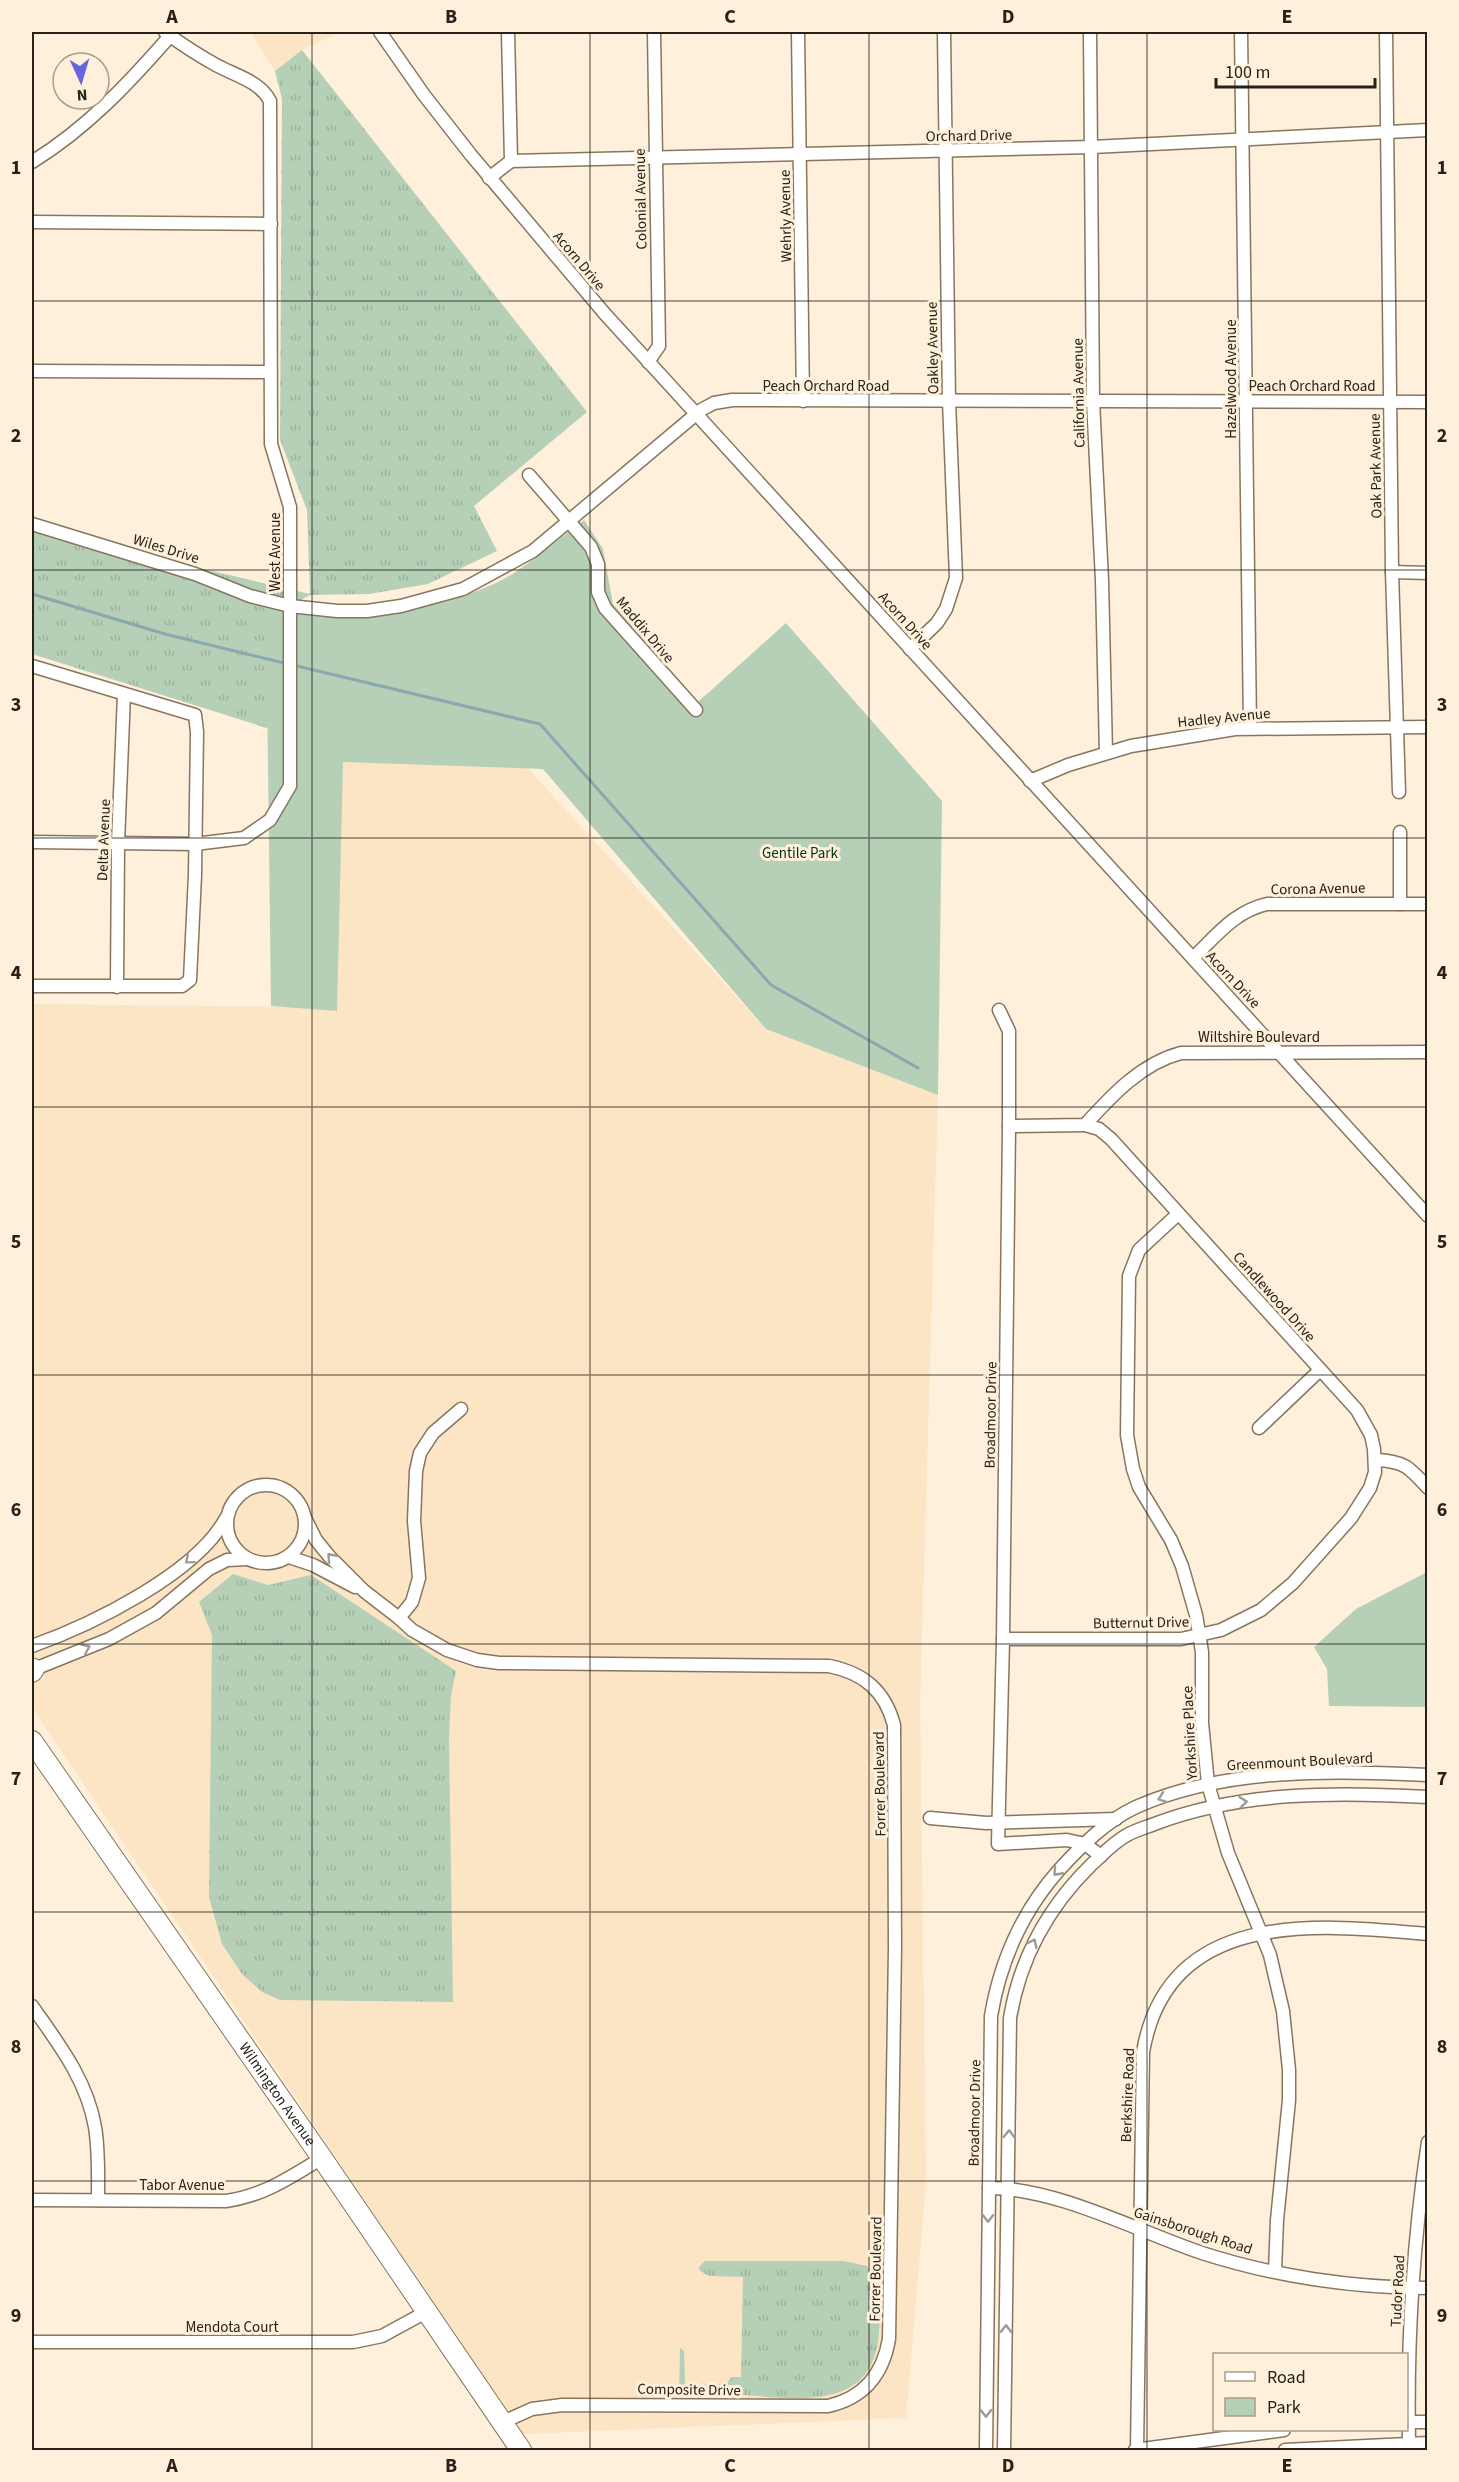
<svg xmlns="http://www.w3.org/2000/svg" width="1459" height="2482" viewBox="0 0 1459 2482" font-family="'Source Sans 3',sans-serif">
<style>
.built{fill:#fbe5c5}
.grass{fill:url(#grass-tufts)}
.park{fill:#b5d0b7}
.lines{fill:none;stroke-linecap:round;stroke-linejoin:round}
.stream{stroke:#89a8af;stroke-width:3}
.street-casing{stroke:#86765f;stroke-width:15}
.primary-casing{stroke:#86765f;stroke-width:22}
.street{stroke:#fff;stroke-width:12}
.primary{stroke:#fff;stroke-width:20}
.oneway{stroke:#9e9b97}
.grid{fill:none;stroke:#272118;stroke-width:1.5;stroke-opacity:0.55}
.labels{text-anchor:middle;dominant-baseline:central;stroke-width:6;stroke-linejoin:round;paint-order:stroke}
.street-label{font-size:15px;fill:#272118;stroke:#fef0db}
.park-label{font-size:15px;fill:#01340e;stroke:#fef0db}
.neatline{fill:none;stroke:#272118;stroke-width:2}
.grid-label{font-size:20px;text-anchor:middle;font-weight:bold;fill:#272118}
</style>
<defs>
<pattern id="grass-tufts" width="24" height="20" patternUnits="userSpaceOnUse" patternTransform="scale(1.5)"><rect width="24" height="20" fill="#b5d0b7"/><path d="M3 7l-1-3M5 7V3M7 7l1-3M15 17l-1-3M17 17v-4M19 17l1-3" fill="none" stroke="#9cb29d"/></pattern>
</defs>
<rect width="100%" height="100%" fill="#fef0db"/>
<!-- built -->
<g class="built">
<polygon points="250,32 341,32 302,50 275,71"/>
<polygon points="344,724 524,764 766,1029 938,1095 920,1701 926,2183 906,2418 523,2434 32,1708 32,1004 305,1007"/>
</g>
<!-- grass -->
<g class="grass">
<polygon points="302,50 587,412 474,506 497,551 428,584 369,594 310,595 290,606 321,745 32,654 32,529 310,594 307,510 280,440 282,99 275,71"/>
<polygon points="233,1574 268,1585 311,1575 456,1671 451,1696 449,1738 453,2002 280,2000 262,1992 242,1974 222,1944 209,1897 212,1635 199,1602"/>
<path d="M705,2261H844L867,2266C882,2288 881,2307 879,2332C874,2417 789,2397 730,2394C713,2393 696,2394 679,2394L680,2348L684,2351L685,2385L726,2384L732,2377H741L743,2277L709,2276L700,2271L699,2267Z"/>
</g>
<!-- park -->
<g class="park">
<path d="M584,520L603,549L613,604L698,702L786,623L942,801L938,1095L766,1029L543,769L343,762L337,1011L271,1006L266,606C282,610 299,614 315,616C368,623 465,603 511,575C536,559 560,538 584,520Z"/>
<polygon points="1427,1572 1427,1707 1329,1706 1327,1669 1314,1647 1356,1609"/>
</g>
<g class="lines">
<!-- stream -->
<g class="stream">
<polyline points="32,594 165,634 284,663"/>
<polyline points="297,666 540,724 771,985 918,1068"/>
</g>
<defs>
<g id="street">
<polyline points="380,32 424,95 471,155 605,314 1428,1216"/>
<polyline points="798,32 803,401"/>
<polyline points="1090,32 1093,401 1102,580 1106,753"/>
<polyline points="1241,32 1250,727"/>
<polyline points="1386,32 1392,572 1399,792"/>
<polyline points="511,161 1092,147 1428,130"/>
<path d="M32,162C87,128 128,84 170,36"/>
<polyline points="489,178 511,161 508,32"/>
<polyline points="32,222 271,224"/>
<polyline points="648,362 659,346 654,32"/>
<polyline points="32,371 270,372"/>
<polyline points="529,475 591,547 598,564 598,592 605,608 696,710"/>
<polyline points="32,524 195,574 250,596 290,606 337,611 367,611 401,606 463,589 533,551 701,410 714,403 732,400 1428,402"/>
<polyline points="1392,572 1428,573"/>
<polyline points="910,649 937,623 946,609 956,578 949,401 944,32"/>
<polyline points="32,666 195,715 197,732 195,875 190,980 182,986 32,986"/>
<polyline points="1030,781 1068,765 1131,746 1235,729 1428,727"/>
<polyline points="1400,832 1400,904"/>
<path d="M32,842L195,844L244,838L270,820L290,786V507L271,444L270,101C260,81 234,75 216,65C198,55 181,44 165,32"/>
<path d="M1193,958C1216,936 1235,911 1267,904H1428"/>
<polyline points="117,987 118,843 124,694"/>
<polyline points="999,1010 1009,1031 1009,1126 1003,1639 998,1844 1067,1840 1085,1844 1101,1856"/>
<path d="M1009,1126L1085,1125C1112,1095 1142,1063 1181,1053L1428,1052"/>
<polyline points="1178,1214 1139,1250 1129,1276 1127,1435 1133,1469 1139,1487 1171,1540 1182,1566 1196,1615 1202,1652 1202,1723 1208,1784 1228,1853 1270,1955 1283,2011 1289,2070 1289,2100 1277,2220 1275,2271"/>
<polyline points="1259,1428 1320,1370"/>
<path d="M1376,1460C1404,1461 1409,1467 1428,1488"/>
<circle cx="266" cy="1524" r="39"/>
<path d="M305,1518L316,1540L329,1556L364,1591L399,1618L412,1630L447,1650L477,1660L499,1663L829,1666C864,1673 885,1691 894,1725L895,1948L889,2339C883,2374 864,2398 828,2406L562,2405L532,2409L503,2422"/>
<polyline points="289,1557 313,1565 355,1587"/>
<polyline points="399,1618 412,1602 419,1578 414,1521 416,1471 420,1453 433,1433 461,1409"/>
<polyline points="1003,1639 1181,1639 1221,1630 1261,1610 1293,1583 1351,1518 1370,1488 1375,1472 1374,1449 1371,1435 1357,1410 1111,1139 1099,1129 1085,1125"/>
<path d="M32,1646C91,1625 196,1574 226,1518"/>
<polyline points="32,1670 109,1639 156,1613 209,1569 227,1560 247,1559"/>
<polyline points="930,1818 986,1823 1116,1819"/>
<path d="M32,2006C58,2043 87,2080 95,2127C99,2151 98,2176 98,2200"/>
<path d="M989,2188C1057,2188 1137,2231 1202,2253C1273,2276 1353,2288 1428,2288"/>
<path d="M32,2200L226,2201C263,2196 291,2177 322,2158"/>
<polyline points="32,2342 353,2342 382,2336 426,2312"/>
<polyline points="1406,2422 1428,2422"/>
<path d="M1409,2443C1407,2343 1413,2241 1428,2142"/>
<path d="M986,2450L991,2016C1000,1962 1022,1912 1059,1870C1081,1846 1106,1821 1136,1807C1224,1768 1333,1770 1428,1775"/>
<path d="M1004,2450L1010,2018C1020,1958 1048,1907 1092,1864C1103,1854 1114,1842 1127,1835C1136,1830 1147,1827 1157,1823C1242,1791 1338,1792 1428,1797"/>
<polyline points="1135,2450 1284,2430"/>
<path d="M1137,2450L1143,2052C1168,1908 1317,1924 1428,1934"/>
<polyline points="1285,2450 1428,2443"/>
</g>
<g id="primary">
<polyline points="32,1672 34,1669"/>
<path id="s1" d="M32,1741L322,2158L521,2450"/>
</g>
</defs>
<!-- street casing -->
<use href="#street" class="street-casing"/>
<!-- primary casing -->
<use href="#primary" class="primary-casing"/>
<!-- street -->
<use href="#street" class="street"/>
<!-- primary -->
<use href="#primary" class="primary"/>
</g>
<!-- one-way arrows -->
<defs><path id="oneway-chevron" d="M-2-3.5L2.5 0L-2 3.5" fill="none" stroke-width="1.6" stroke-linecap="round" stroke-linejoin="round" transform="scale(1.5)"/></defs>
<g class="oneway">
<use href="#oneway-chevron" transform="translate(331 1557) rotate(-132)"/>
<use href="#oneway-chevron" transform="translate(189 1560) rotate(140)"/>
<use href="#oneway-chevron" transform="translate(86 1648) rotate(-23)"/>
<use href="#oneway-chevron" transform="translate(1162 1798) rotate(160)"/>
<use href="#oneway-chevron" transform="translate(1243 1802) rotate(-6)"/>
<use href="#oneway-chevron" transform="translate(1057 1872) rotate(132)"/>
<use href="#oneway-chevron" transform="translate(1033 1943) rotate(-64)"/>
<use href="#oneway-chevron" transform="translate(1009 2134) rotate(-89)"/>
<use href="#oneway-chevron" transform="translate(988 2218) rotate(91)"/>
<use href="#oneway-chevron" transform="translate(1006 2329) rotate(-89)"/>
<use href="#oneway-chevron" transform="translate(986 2413) rotate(91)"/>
</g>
<!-- grid -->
<path class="grid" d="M312,32V2450M590,32V2450M869,32V2450M1147,32V2450M32,301H1428M32,570H1428M32,838H1428M32,1107H1428M32,1375H1428M32,1644H1428M32,1912H1428M32,2181H1428"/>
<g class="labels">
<!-- street labels -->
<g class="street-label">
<text transform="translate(969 136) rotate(-1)">Orchard Drive</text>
<text transform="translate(641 199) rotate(-91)">Colonial Avenue</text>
<text transform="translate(786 216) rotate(-91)">Wehrly Avenue</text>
<text transform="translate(579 261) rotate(50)">Acorn Drive</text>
<text transform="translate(933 348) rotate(-91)">Oakley Avenue</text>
<text transform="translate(1231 379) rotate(-90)">Hazelwood Avenue</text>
<text x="826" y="386">Peach Orchard Road</text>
<text x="1312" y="386">Peach Orchard Road</text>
<text transform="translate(1079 393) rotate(-91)">California Avenue</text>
<text transform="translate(1376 466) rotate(-91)">Oak Park Avenue</text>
<text transform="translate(166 549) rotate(17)">Wiles Drive</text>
<text transform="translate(275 552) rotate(-90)">West Avenue</text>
<text transform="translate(905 621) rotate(48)">Acorn Drive</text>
<text transform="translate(645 630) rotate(50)">Maddix Drive</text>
<text transform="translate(1224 718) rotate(-6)">Hadley Avenue</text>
<text transform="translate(104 840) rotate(-88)">Delta Avenue</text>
<text transform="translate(1318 889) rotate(-1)">Corona Avenue</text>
<text transform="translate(1233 980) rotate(47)">Acorn Drive</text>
<text x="1259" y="1037">Wiltshire Boulevard</text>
<text transform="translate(1274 1297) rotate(48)">Candlewood Drive</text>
<text transform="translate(991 1415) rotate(-89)">Broadmoor Drive</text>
<text transform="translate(1141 1623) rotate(-1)">Butternut Drive</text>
<text transform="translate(1190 1733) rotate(-93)">Yorkshire Place</text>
<text transform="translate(1300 1762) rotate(-3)">Greenmount Boulevard</text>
<text transform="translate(880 1784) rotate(-91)">Forrer Boulevard</text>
<text stroke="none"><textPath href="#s1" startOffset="430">Wilmington Avenue</textPath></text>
<text transform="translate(1128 2095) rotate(-88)">Berkshire Road</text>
<text transform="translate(975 2113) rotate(-89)">Broadmoor Drive</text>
<text x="182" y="2185">Tabor Avenue</text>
<text transform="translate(1193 2231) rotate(18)">Gainsborough Road</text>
<text transform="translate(876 2269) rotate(-89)">Forrer Boulevard</text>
<text transform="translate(1398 2291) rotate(-87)">Tudor Road</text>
<text x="232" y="2327">Mendota Court</text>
<text transform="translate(689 2390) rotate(1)">Composite Drive</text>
</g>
<!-- park labels -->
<g class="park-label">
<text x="800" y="853">Gentile Park</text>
</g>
</g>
<!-- border -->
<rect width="1459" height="2482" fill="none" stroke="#fef0db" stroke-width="66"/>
<!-- legend -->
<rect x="1213" y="2353" width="195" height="78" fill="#fef0db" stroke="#a89d8d" stroke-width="1.5"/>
<rect x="1225" y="2372" width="30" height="9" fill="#ffffff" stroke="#a89d8d" stroke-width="1.5"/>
<text x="1267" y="2383" font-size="18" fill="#272118">Road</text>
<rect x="1225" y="2398" width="30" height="18" fill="#b5d0b7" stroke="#a89d8d" stroke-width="1.5"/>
<text x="1267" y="2413" font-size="18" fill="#272118">Park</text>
<!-- north arrow -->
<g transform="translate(81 81) rotate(176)"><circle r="28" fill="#fef0db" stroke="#a89d8d" stroke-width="1.5"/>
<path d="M0-4.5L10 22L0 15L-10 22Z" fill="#6566df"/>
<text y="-9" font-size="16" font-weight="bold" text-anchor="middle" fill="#272118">N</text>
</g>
<!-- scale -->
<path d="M1216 78v9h159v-9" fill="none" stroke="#272118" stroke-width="3"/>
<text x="1225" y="78" font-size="18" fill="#272118" stroke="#fef0db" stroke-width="4.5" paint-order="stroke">100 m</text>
<rect x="33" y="33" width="1393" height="2416" class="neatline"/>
<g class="grid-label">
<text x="172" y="23">A</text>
<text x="451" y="23">B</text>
<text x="730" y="23">C</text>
<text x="1008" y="23">D</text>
<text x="1287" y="23">E</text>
<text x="16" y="174">1</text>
<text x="1442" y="174">1</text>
<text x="16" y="442">2</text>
<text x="1442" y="442">2</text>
<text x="16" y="711">3</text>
<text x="1442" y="711">3</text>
<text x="16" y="979">4</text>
<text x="1442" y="979">4</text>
<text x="16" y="1248">5</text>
<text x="1442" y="1248">5</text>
<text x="16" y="1516">6</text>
<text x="1442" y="1516">6</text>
<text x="16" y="1785">7</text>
<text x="1442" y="1785">7</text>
<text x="16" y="2053">8</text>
<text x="1442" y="2053">8</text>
<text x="16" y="2322">9</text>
<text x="1442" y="2322">9</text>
<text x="172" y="2472">A</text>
<text x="451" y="2472">B</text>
<text x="730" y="2472">C</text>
<text x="1008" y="2472">D</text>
<text x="1287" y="2472">E</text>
</g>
</svg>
